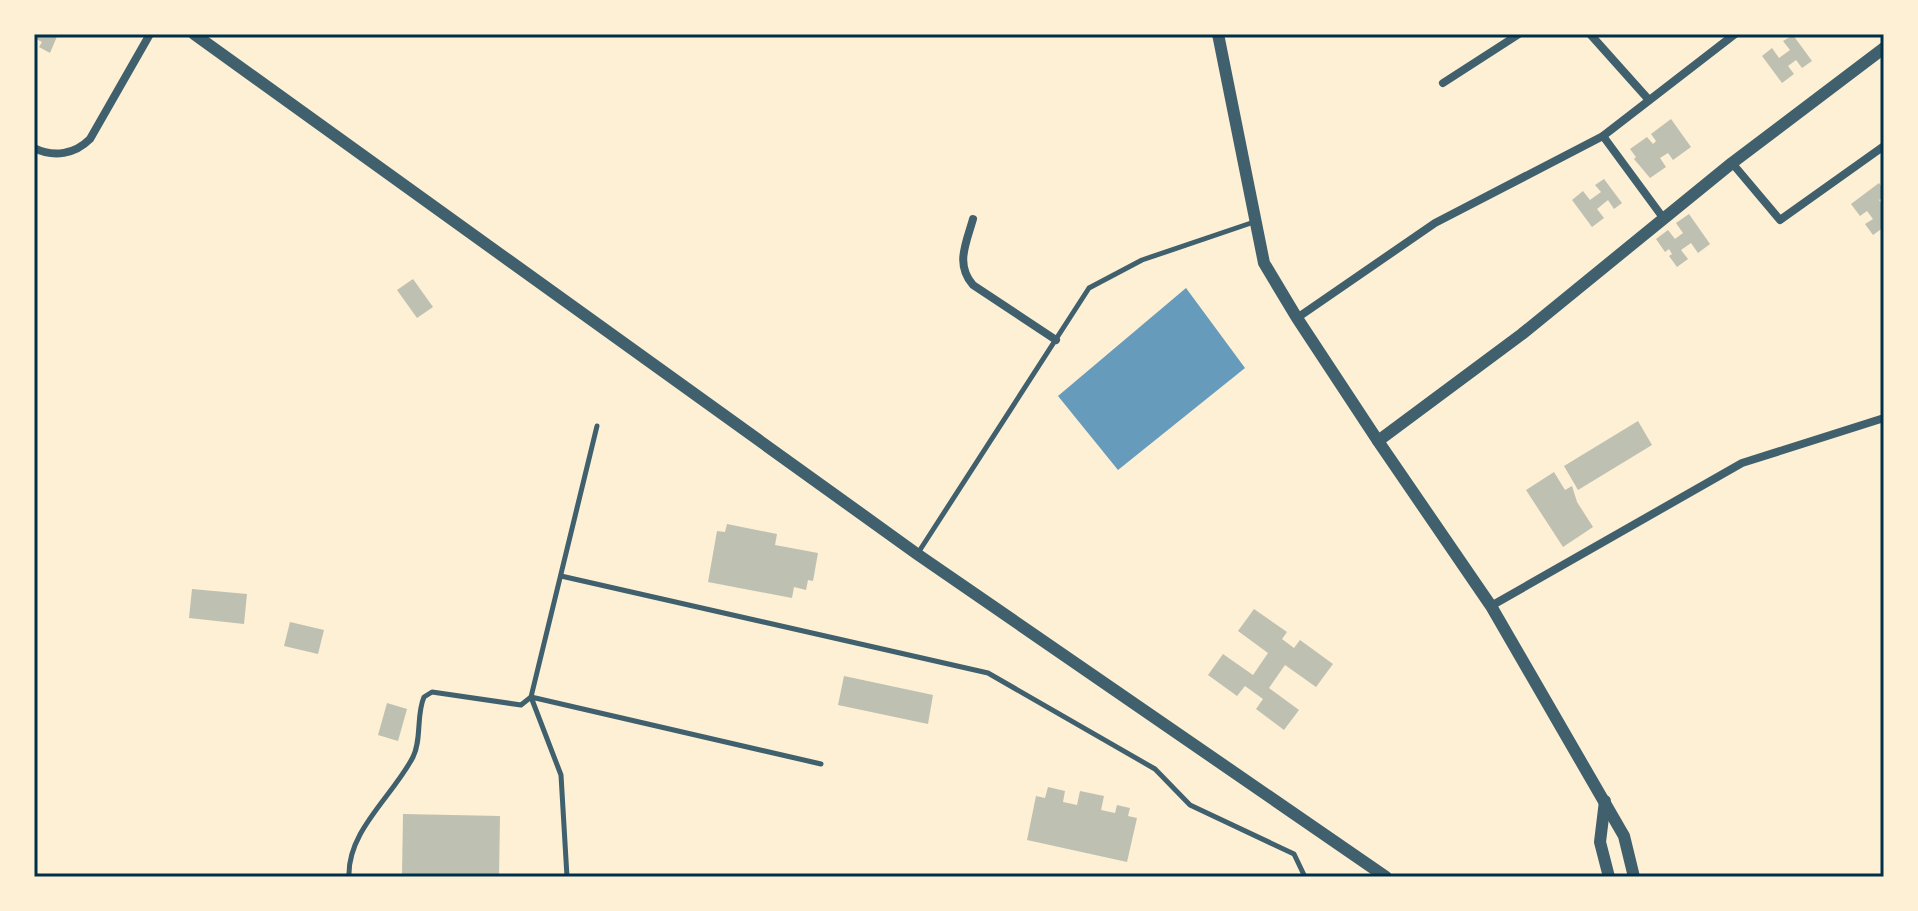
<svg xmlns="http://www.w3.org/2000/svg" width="1918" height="911" viewBox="0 0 1918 911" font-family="Manrope,sans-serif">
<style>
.water{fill:#669bbc}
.building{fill:#bec0b2}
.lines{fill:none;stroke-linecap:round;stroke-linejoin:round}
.service{stroke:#3f606c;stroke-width:5}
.minor{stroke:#3f606c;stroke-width:8}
.tertiary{stroke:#3f606c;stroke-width:12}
.neatline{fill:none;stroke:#003049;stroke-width:3}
</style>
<rect width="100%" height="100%" fill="#fdf0d5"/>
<!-- water -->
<polygon class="water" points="1186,288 1245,368 1118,470 1058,396"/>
<!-- building -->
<g class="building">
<polygon points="34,34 58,34 50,53 39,47 42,42 34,38"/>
<polygon points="1793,35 1812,61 1802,68 1796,60 1788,66 1794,74 1782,83 1762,56 1772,48 1779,58 1790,50 1783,41"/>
<polygon points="1671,119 1691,147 1673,160 1668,153 1660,158 1666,167 1650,178 1634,159 1636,157 1630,149 1647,137 1653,144 1656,141 1651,134"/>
<polygon points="1604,179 1622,203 1614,209 1608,200 1597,209 1604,218 1592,227 1572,200 1583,191 1590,200 1601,192 1595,185"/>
<polygon points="1879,183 1884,190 1884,197 1879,200 1884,207 1884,227 1873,235 1865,224 1873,219 1867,211 1860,216 1851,204"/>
<polygon points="1689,214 1710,244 1698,253 1691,243 1681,250 1688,259 1677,267 1669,256 1672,254 1669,249 1665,252 1656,239 1668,230 1675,239 1683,233 1676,223"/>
<polygon points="413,279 433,307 417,318 397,290"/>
<polygon points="1638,421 1652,445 1578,490 1564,466"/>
<polygon points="1554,472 1565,490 1572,486 1577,502 1593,527 1563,547 1526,490"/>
<polygon points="727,524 777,534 775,545 818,553 813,581 808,580 806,590 794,587 792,598 708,582 717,531 725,532"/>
<polygon points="192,589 247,594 244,624 189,618"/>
<polygon points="1254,609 1287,632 1282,639 1294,648 1300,640 1333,664 1316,687 1285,665 1269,688 1299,710 1284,730 1256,709 1263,699 1245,686 1237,696 1208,675 1223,654 1253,675 1268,653 1238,631"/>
<polygon points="290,622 324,630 318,654 284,646"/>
<polygon points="844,676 933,695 928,724 838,705"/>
<polygon points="387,703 407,709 398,741 378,735"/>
<polygon points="1048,787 1065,791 1063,802 1077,805 1080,791 1104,796 1101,810 1115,813 1117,805 1130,808 1128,816 1137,818 1127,862 1027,840 1036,796 1045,798"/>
<polygon points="403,814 500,816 499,876 402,874"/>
</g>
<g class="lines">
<!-- service -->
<g class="service">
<polyline points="918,553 1089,288 1142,260 1254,222"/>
<polyline points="561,576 988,673 1155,769 1190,805 1294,854 1305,877"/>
<path d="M349,877C347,831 393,796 413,757C422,739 416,715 424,697L432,692L521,705L531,697L597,426"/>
<polyline points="567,877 561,775 531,697 821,764"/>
</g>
<!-- minor -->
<g class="minor">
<polyline points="1590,34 1649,100"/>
<polyline points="1443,83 1519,34"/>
<polyline points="1603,136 1664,219"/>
<path d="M34,148C54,158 75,154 90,139L150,34"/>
<polyline points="1732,163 1780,220 1884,146"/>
<path d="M973,219C966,244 955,264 973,285L1056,340"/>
<polyline points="1297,318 1435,223 1603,136 1735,34"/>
<polyline points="1491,606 1742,463 1884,418"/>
</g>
<!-- tertiary -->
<g class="tertiary">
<polyline points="194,34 917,554 1386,877"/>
<polyline points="1218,34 1264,263 1297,318 1378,441 1491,606 1624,836 1634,877"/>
<polyline points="1378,441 1522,334 1732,163 1884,48"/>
<polyline points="1605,801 1600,842 1609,877"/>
</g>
</g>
<!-- border -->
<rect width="1918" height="911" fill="none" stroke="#fdf0d5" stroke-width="72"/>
<rect x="36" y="36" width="1846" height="839" class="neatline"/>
</svg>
